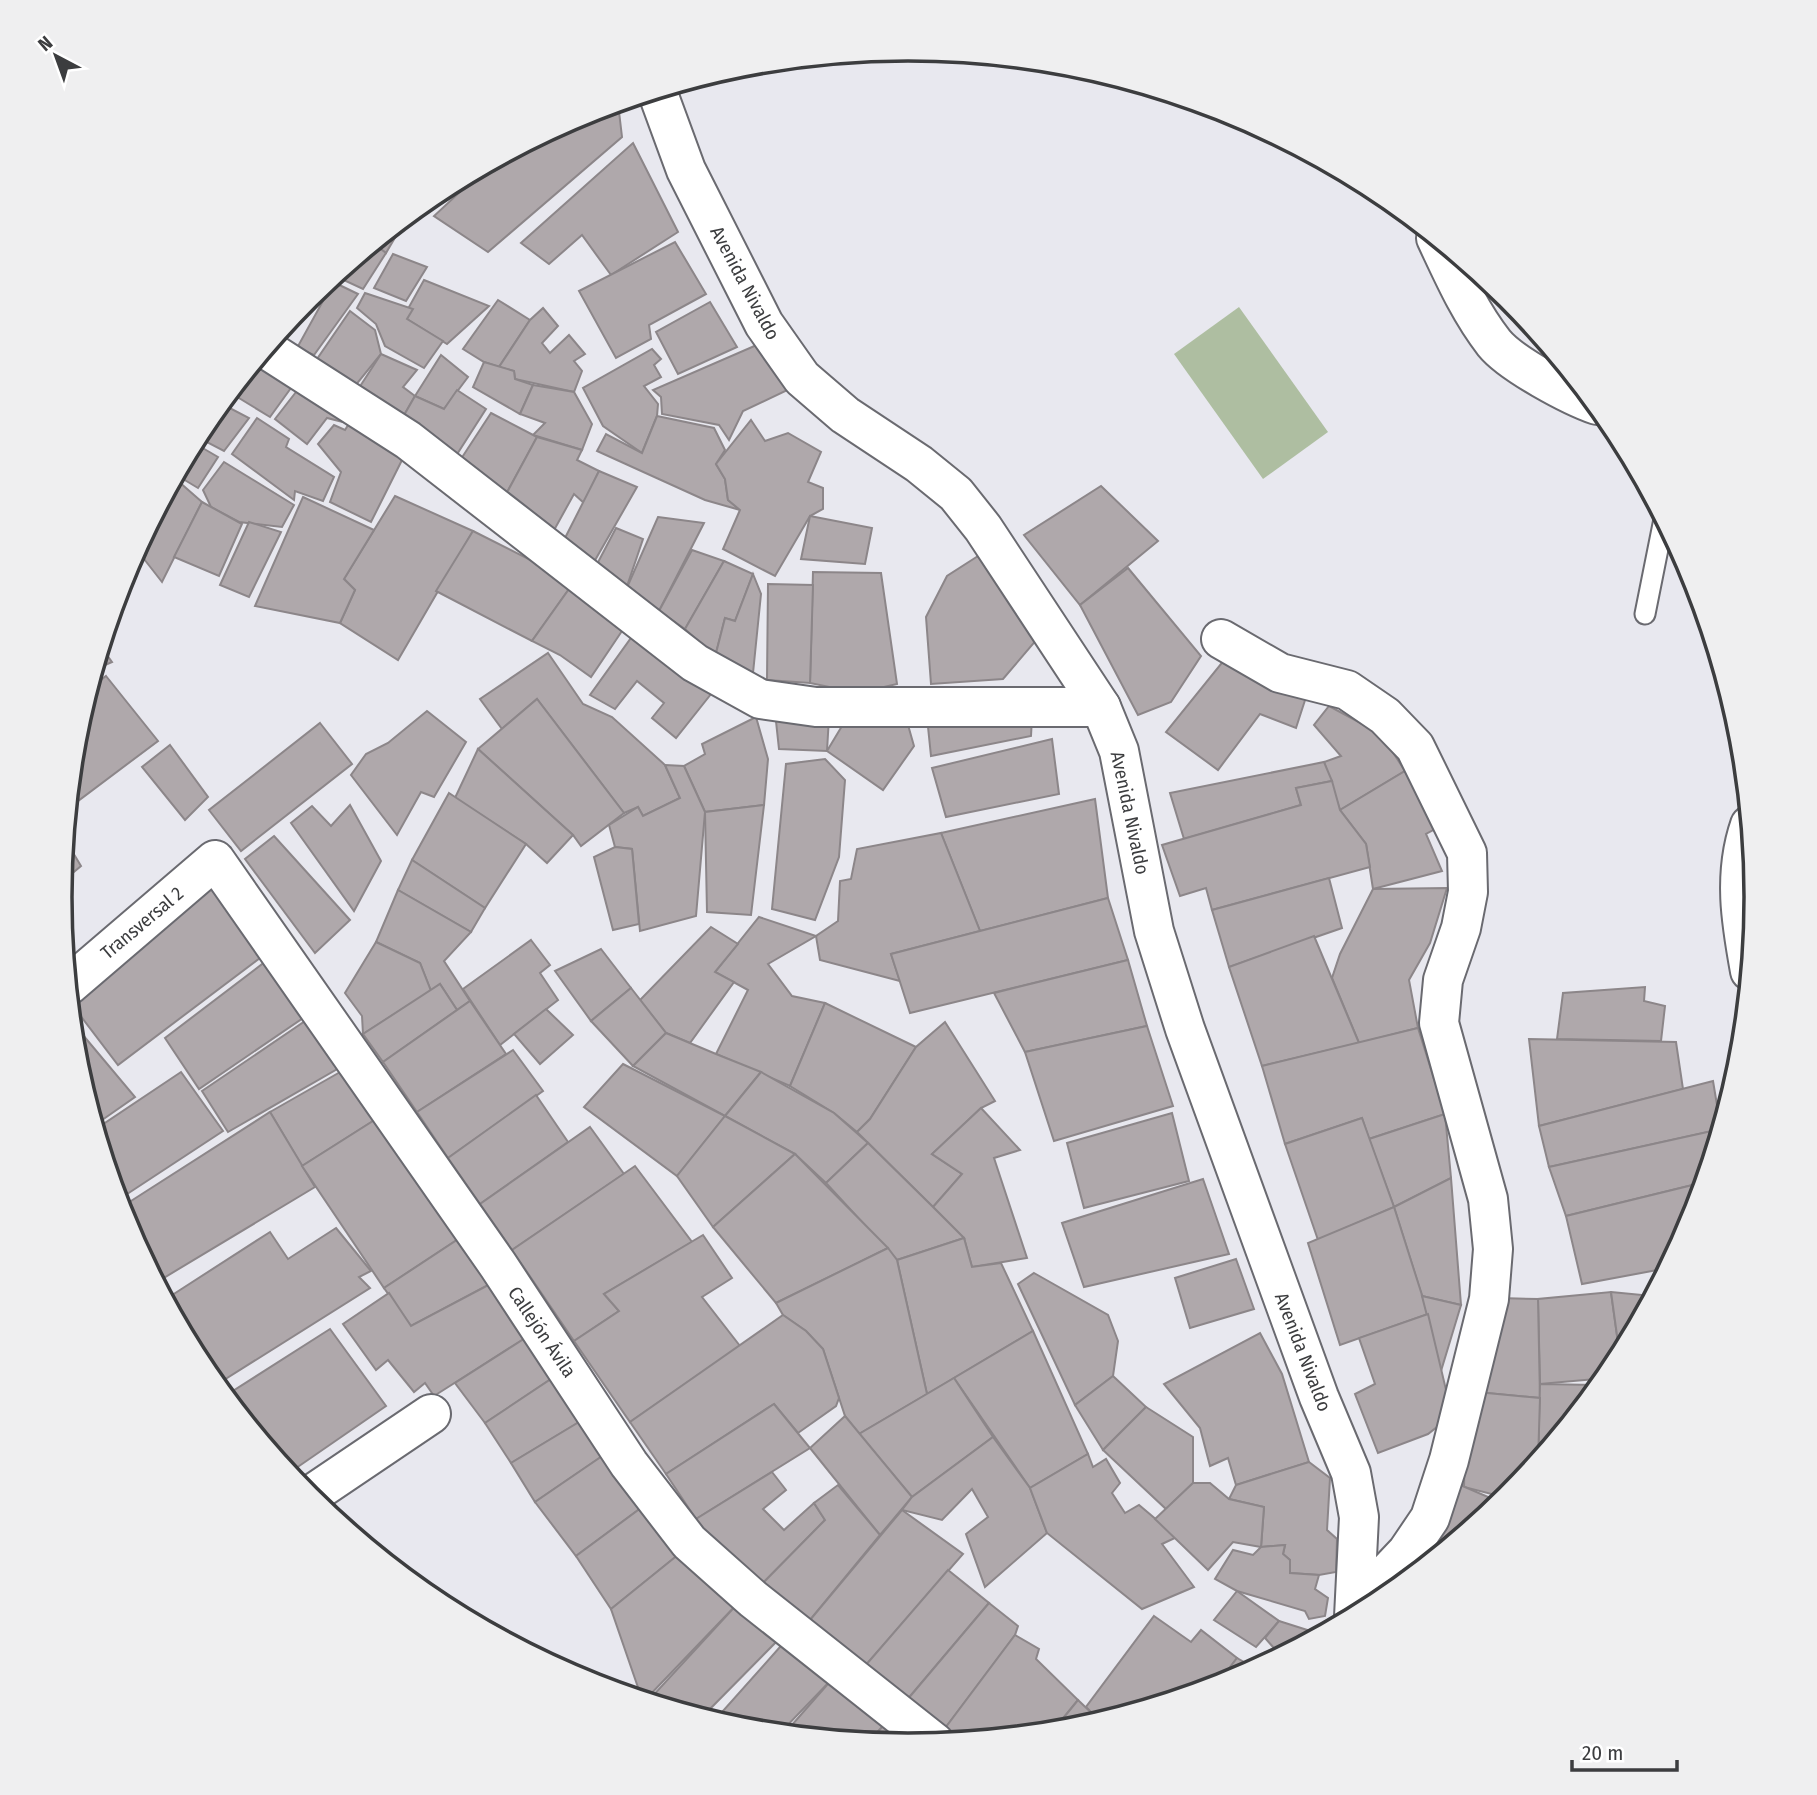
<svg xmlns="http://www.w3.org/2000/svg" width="1817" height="1795" viewBox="0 0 1817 1795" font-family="'Fira Sans Condensed',sans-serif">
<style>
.green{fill:#aebea1}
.building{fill:#afa8ab;stroke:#8c8689;stroke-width:2}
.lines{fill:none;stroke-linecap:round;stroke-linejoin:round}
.service-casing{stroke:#6a6a70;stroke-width:23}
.minor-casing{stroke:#6a6a70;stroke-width:42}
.service{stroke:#fff;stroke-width:19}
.minor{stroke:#fff;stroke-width:38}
.labels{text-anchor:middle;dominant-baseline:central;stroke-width:5;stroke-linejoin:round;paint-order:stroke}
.street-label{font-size:19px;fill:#3c3d3f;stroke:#fff}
.rim{fill:none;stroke:#3c3d3f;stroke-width:3.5}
</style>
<rect width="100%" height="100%" fill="#e8e8ef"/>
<!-- green -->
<polygon class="green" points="1239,307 1328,432 1263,479 1174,354"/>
<!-- building -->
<g class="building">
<polygon points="618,103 622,137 488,252 434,216 491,163 584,113"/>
<polygon points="633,143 678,232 611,275 582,235 549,264 521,243"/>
<polygon points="395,226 400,229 386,253 374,244"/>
<polygon points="675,242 706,294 649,325 651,339 616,358 579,291"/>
<polygon points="374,244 386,253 363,289 335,276"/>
<polygon points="393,254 427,267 406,301 374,288"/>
<polygon points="329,280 358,294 314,355 297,348 323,301 316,294"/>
<polygon points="424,280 489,306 447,344 407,319 409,307"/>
<polygon points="365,293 413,309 407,319 443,341 424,368 385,346 376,324 357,308"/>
<polygon points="498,300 530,320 499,367 484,362 463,349"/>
<polygon points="305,302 280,344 274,340"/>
<polygon points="710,302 737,347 678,374 656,332"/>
<polygon points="543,308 558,326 542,343 550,353 569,335 585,354 574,361 582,371 574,392 515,379 514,371 499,367 530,320"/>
<polygon points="350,311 375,330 381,354 355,386 317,359"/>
<polygon points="759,344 796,386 743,411 729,440 719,425 662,414 661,397 653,390"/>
<polygon points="652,349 661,359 654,365 661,377 644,386 658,404 657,416 642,453 603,426 583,388"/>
<polygon points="381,354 417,370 403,387 415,396 399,424 357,391"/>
<polygon points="441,355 468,377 444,409 415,396"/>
<polygon points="260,357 296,381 270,417 234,395"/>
<polygon points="484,362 514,371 515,379 533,385 520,414 473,387"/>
<polygon points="303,383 347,414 343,422 327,418 307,444 275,419"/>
<polygon points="533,385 574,392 592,424 582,450 533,435 545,423 520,414"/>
<polygon points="457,390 486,409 452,462 399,424 415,396 444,409"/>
<polygon points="222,404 249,418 224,451 197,437"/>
<polygon points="491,413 537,437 504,498 459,462"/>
<polygon points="657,416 714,428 725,450 716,464 725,479 728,500 740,510 705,500 597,451 606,434 642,453"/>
<polygon points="353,417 407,450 371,522 330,502 341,472 318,444 334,425 345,430"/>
<polygon points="257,418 289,439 286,447 334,477 323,501 295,491 294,500 232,454"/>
<polygon points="751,420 765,441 788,433 821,452 808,482 823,488 823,509 810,516 775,576 723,549 740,510 728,500 725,479 716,464"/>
<polygon points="537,437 582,450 577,460 599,471 584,503 574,494 553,532 504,498"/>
<polygon points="194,443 218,457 198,488 178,476 172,484"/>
<polygon points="224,462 294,505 282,527 239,522 211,507 203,490"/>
<polygon points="599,471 637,487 594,562 563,542"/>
<polygon points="178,481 202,502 162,582 137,550 162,503"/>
<polygon points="1101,486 1158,541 1080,605 1024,535"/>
<polygon points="395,496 473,531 398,660 340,623 355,590 344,579"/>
<polygon points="303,497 374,530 344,579 355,590 340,623 255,606"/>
<polygon points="202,502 242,524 219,576 174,557"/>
<polygon points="810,516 872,528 865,564 801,559"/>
<polygon points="658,517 704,523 659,611 625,592"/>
<polygon points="249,522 281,532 249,597 220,585"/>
<polygon points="616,528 643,539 625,592 595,568"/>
<polygon points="473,531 574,582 532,641 436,591"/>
<polygon points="692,550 724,561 685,629 659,611"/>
<polygon points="978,556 1038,638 1003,679 931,684 926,617 947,576"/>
<polygon points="724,561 753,574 735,621 725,618 715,657 685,629"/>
<polygon points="1128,568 1201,656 1171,702 1138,715 1080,605"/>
<polygon points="813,572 881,573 897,684 858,693 810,683"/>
<polygon points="753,574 761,594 753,673 715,657 725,618 735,621"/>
<polygon points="574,582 626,625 591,677 560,655 532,641"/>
<polygon points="768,584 813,585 810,683 767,680"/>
<polygon points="636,631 715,689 676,738 652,718 664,703 637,681 615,709 590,695"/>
<polygon points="102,648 112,662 96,669 96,668"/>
<polygon points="548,653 583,704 612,717 665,765 680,798 643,816 638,807 624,813 537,699 502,729 480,699"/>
<polygon points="1229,654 1307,694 1296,728 1260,714 1218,770 1166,732"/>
<polygon points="106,676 158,741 70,807 76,732 89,689"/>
<polygon points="537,699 624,813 581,846 573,835 478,749"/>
<polygon points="1329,706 1381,734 1405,771 1340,810 1324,762 1341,756 1314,725"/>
<polygon points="427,711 466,742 434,797 421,792 397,835 351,775 366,754 388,743"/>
<polygon points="775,712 829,717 827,751 779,749"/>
<polygon points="756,717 768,759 764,805 705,812 684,766 705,754 702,744"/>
<polygon points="927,717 1032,717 1031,736 931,756"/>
<polygon points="845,721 908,725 914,746 883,790 827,751"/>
<polygon points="320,723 352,764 241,851 209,810"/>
<polygon points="1052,739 1059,794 946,817 932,768"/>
<polygon points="170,745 208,797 185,820 142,767"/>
<polygon points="478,749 573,835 547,863 526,844 455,798"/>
<polygon points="825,759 845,780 839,857 815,920 772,909 786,764"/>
<polygon points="1324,762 1332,781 1296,788 1301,805 1184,839 1170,793"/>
<polygon points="665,765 684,766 705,812 696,916 640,931 632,849 615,847 609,825 638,807 643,816 680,798"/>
<polygon points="1405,771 1435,829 1426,834 1442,871 1373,889 1366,844 1340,810"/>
<polygon points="1332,781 1340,810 1366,844 1370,867 1212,910 1206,888 1180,896 1162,845 1301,805 1296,788"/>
<polygon points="449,793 526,844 485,908 412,860"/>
<polygon points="1095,799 1108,898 980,931 941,833"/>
<polygon points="350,805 381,861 354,911 291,823 312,806 331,826"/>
<polygon points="764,805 751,915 707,912 705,812"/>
<polygon points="941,833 980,931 891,954 900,981 820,960 816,936 838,921 840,881 851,879 857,849"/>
<polygon points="274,836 350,920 315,953 245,859"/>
<polygon points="66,841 81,866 62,882"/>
<polygon points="615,847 632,849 639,924 613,930 594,857"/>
<polygon points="412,860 485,908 471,932 398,890"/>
<polygon points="1329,878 1342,928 1229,967 1212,910"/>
<polygon points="216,881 268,952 118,1065 73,1006"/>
<polygon points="1447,888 1430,943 1409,980 1418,1028 1359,1043 1332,978 1340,954 1373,889"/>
<polygon points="398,890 471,932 444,961 470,1001 457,1010 440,984 431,991 420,963 376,942"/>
<polygon points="1108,898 1128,960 910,1013 891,954"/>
<polygon points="759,917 816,936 768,964 792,996 825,1003 790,1086 716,1054 748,990 715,972"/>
<polygon points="711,927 738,944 715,972 734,982 690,1043 666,1033 640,1000"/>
<polygon points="1314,936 1359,1043 1262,1066 1229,967"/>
<polygon points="531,940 550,965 540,973 558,1000 500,1045 463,989"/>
<polygon points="376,942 420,963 431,991 363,1034 362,1016 345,993"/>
<polygon points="601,949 631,988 591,1021 555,971"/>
<polygon points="270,958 309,1014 199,1089 165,1038"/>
<polygon points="1128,960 1147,1026 1025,1052 994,993"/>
<polygon points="440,984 457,1010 383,1062 363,1034"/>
<polygon points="1645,987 1644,1001 1665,1006 1661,1041 1557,1039 1563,993"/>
<polygon points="631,988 666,1033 633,1066 591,1021"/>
<polygon points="470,1001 506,1054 417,1112 383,1062"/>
<polygon points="825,1003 916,1047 870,1119 857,1132 834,1113 790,1086"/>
<polygon points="546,1009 573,1035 540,1064 514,1034"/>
<polygon points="311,1017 346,1064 228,1132 202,1091"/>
<polygon points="72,1022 135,1097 95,1125 76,1063"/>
<polygon points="945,1022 995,1101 981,1108 932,1154 962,1174 933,1207 857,1132 870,1119 916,1047"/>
<polygon points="1147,1026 1173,1106 1054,1141 1025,1052"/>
<polygon points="1418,1028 1445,1114 1369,1139 1362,1118 1285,1144 1262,1066"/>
<polygon points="666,1033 716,1054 761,1072 725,1116 633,1066"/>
<polygon points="1529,1039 1676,1042 1683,1089 1539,1126"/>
<polygon points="513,1050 543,1091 448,1158 417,1112"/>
<polygon points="623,1064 725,1116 677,1176 584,1107"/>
<polygon points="349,1067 384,1114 302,1166 270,1112"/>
<polygon points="181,1072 223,1131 118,1200 96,1129"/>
<polygon points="761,1072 834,1113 868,1143 826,1183 795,1154 725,1116"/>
<polygon points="1713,1081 1721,1129 1549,1167 1539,1126"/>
<polygon points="536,1095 568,1142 480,1204 448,1158"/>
<polygon points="981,1108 1020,1150 994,1158 1027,1258 972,1267 964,1238 933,1207 962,1174 932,1154"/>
<polygon points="270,1112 315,1187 157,1282 120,1208"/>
<polygon points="1172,1113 1189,1181 1084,1208 1067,1143"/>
<polygon points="384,1114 466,1234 384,1288 302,1166"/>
<polygon points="1445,1114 1451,1178 1394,1207 1369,1139"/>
<polygon points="725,1116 795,1154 713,1227 677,1176"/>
<polygon points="1362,1118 1394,1207 1318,1240 1285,1144"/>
<polygon points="590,1127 624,1174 512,1250 480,1204"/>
<polygon points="1721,1129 1705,1182 1566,1216 1549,1167"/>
<polygon points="868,1143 933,1207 964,1238 897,1260 826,1183"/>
<polygon points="795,1154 888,1248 776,1303 713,1227"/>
<polygon points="635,1166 692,1242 604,1294 619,1311 574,1341 512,1250"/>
<polygon points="1451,1178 1461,1305 1422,1296 1394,1207"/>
<polygon points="1203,1179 1229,1254 1084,1287 1062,1223"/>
<polygon points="1705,1182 1692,1223 1668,1268 1582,1284 1566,1216"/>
<polygon points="1394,1207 1428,1314 1340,1345 1308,1243"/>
<polygon points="336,1228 371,1271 359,1277 370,1288 216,1385 203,1369 166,1299 270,1232 288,1259"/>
<polygon points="466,1234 494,1282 411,1326 384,1288"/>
<polygon points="703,1235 732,1278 702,1297 740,1346 630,1422 574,1341 619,1311 604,1294"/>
<polygon points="964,1238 972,1267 1001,1263 1033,1331 927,1394 897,1260"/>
<polygon points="888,1248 897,1260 927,1394 859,1434 845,1416 823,1349 806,1331 783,1315 776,1303"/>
<polygon points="1236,1259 1254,1309 1190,1328 1175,1278"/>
<polygon points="1034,1273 1108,1315 1118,1341 1113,1376 1075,1405 1018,1284"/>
<polygon points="494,1282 530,1335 434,1396 425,1383 414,1392 388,1360 376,1370 343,1324 389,1293 411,1326"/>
<polygon points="1611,1292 1620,1357 1614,1369 1607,1378 1540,1384 1538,1299"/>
<polygon points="1611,1292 1653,1296 1620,1357"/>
<polygon points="1422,1296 1461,1305 1441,1371"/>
<polygon points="1499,1298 1538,1299 1540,1398 1466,1391"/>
<polygon points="1428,1314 1452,1415 1428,1434 1378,1453 1355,1394 1375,1384 1359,1338"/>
<polygon points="783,1315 806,1331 823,1349 839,1398 836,1406 798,1433 774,1404 666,1474 630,1422"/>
<polygon points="330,1329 386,1406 289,1473 225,1396"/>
<polygon points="1033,1331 1088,1454 1030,1488 954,1378"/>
<polygon points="1260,1333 1282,1374 1309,1462 1236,1485 1228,1458 1210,1466 1200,1428 1164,1384"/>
<polygon points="530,1335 560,1373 485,1423 455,1383"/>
<polygon points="560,1373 589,1416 511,1463 485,1423"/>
<polygon points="1113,1376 1146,1407 1103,1450 1075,1405"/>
<polygon points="954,1378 993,1437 912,1497 859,1434"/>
<polygon points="1607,1378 1596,1391 1592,1379"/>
<polygon points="1540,1384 1595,1385 1597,1390 1538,1461"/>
<polygon points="1466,1391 1540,1398 1538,1461 1507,1498 1464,1487"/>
<polygon points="774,1404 810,1448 696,1519 666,1474"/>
<polygon points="1146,1407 1193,1437 1193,1483 1166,1509 1103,1450"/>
<polygon points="589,1416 611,1450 535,1502 511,1463"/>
<polygon points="845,1416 912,1497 880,1535 810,1448"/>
<polygon points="993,1437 1030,1488 1047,1533 985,1587 966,1534 988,1517 972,1489 942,1520 902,1510 912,1497"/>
<polygon points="611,1450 649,1502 576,1556 535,1502"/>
<polygon points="1088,1454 1093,1467 1106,1459 1120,1483 1112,1493 1125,1513 1139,1505 1177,1537 1162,1544 1194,1587 1142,1609 1047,1533 1030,1488"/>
<polygon points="1309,1462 1330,1478 1327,1530 1337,1539 1336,1572 1319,1575 1290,1573 1290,1560 1283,1554 1285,1545 1261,1547 1264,1507 1229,1499 1236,1485"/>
<polygon points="772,1472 786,1490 763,1509 784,1530 814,1503 825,1520 763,1583 710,1539 696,1519"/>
<polygon points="1451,1481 1502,1503 1423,1568 1418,1564"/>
<polygon points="1193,1483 1210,1483 1229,1499 1264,1507 1261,1547 1233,1542 1208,1570 1155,1519"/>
<polygon points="838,1485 880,1535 810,1620 763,1583 825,1520 814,1503"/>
<polygon points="649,1502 684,1550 611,1609 576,1556"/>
<polygon points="902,1510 963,1554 865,1666 810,1620"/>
<polygon points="1285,1545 1283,1554 1290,1560 1290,1573 1319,1575 1315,1589 1328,1598 1325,1616 1309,1619 1305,1611 1237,1591 1215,1579 1233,1550 1253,1555 1261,1547"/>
<polygon points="684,1550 741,1600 645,1700 642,1699 611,1609"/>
<polygon points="948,1570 989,1603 907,1700 865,1666"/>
<polygon points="1237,1591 1279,1621 1256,1647 1214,1620"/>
<polygon points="741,1600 785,1633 702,1717 648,1701"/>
<polygon points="989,1603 1018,1626 1015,1635 943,1731 907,1700"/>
<polygon points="1154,1616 1191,1642 1201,1630 1237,1658 1215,1687 1172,1700 1163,1694 1155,1705 1101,1722 1086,1707"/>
<polygon points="1279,1621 1320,1634 1320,1635 1281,1656 1265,1638"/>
<polygon points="1015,1635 1039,1649 1036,1659 1078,1700 1052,1732 959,1741 943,1731"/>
<polygon points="788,1638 834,1677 780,1733 743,1730 714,1721"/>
<polygon points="1237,1658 1256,1669 1215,1687"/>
<polygon points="834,1677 887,1722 868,1742 784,1734"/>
<polygon points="1078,1700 1101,1722 1052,1732"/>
<polygon points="887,1722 908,1746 868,1742"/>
</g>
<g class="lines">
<defs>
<polyline id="service" points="1645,614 1664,519"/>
<g id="minor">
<polyline points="657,91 686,170 764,324 802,378 845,415 919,464 956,494 983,528 1101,707 1119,751 1154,931 1185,1029 1319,1397 1351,1473 1359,1517 1354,1617"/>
<path d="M1436,238C1453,274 1469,311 1494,343C1511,364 1571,396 1597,405"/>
<polyline points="266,349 408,440 695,663 760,699 816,707 1101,707"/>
<polyline points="1221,639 1280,673 1347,690 1385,716 1415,747 1467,853 1468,892 1461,928 1443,980 1439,1023 1488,1199 1493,1249 1489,1299 1449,1460 1430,1518 1407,1552 1355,1607"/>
<path d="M1750,971C1741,922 1733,874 1750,825"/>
<polyline points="69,985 215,860 498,1265 629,1464 689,1542 753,1599 935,1743"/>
<polyline points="308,1497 431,1414"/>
</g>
</defs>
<!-- service casing -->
<use href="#service" class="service-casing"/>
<!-- minor casing -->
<use href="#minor" class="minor-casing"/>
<!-- service -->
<use href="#service" class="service"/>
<!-- minor -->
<use href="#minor" class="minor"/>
</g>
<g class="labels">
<!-- street labels -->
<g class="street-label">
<text transform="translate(745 283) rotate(62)">Avenida Nivaldo</text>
<text transform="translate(1130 813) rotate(78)">Avenida Nivaldo</text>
<text transform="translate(142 923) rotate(-40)">Transversal 2</text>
<text transform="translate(542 1332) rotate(56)">Callejón Ávila</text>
<text transform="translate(1303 1352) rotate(69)">Avenida Nivaldo</text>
</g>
</g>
<!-- crop -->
<path d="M0 0H1817V1795H0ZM72 897a836 836 0 1 1 1672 0a836 836 0 1 1-1672 0Z" fill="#efeff0" fill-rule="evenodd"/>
<path class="rim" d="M72 897a836 836 0 1 1 1672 0a836 836 0 1 1-1672 0Z"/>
<!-- north arrow -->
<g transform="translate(56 56) rotate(319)" stroke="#ffffff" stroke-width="5" paint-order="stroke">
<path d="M0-5L12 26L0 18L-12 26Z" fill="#3c3d3f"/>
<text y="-10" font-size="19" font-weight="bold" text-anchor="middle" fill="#3c3d3f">N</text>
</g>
<!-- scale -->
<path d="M1572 1760v10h105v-10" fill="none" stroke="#3c3d3f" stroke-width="3.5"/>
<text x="1582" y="1760" font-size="21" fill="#3c3d3f" stroke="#ffffff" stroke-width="5" paint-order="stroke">20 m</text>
</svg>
